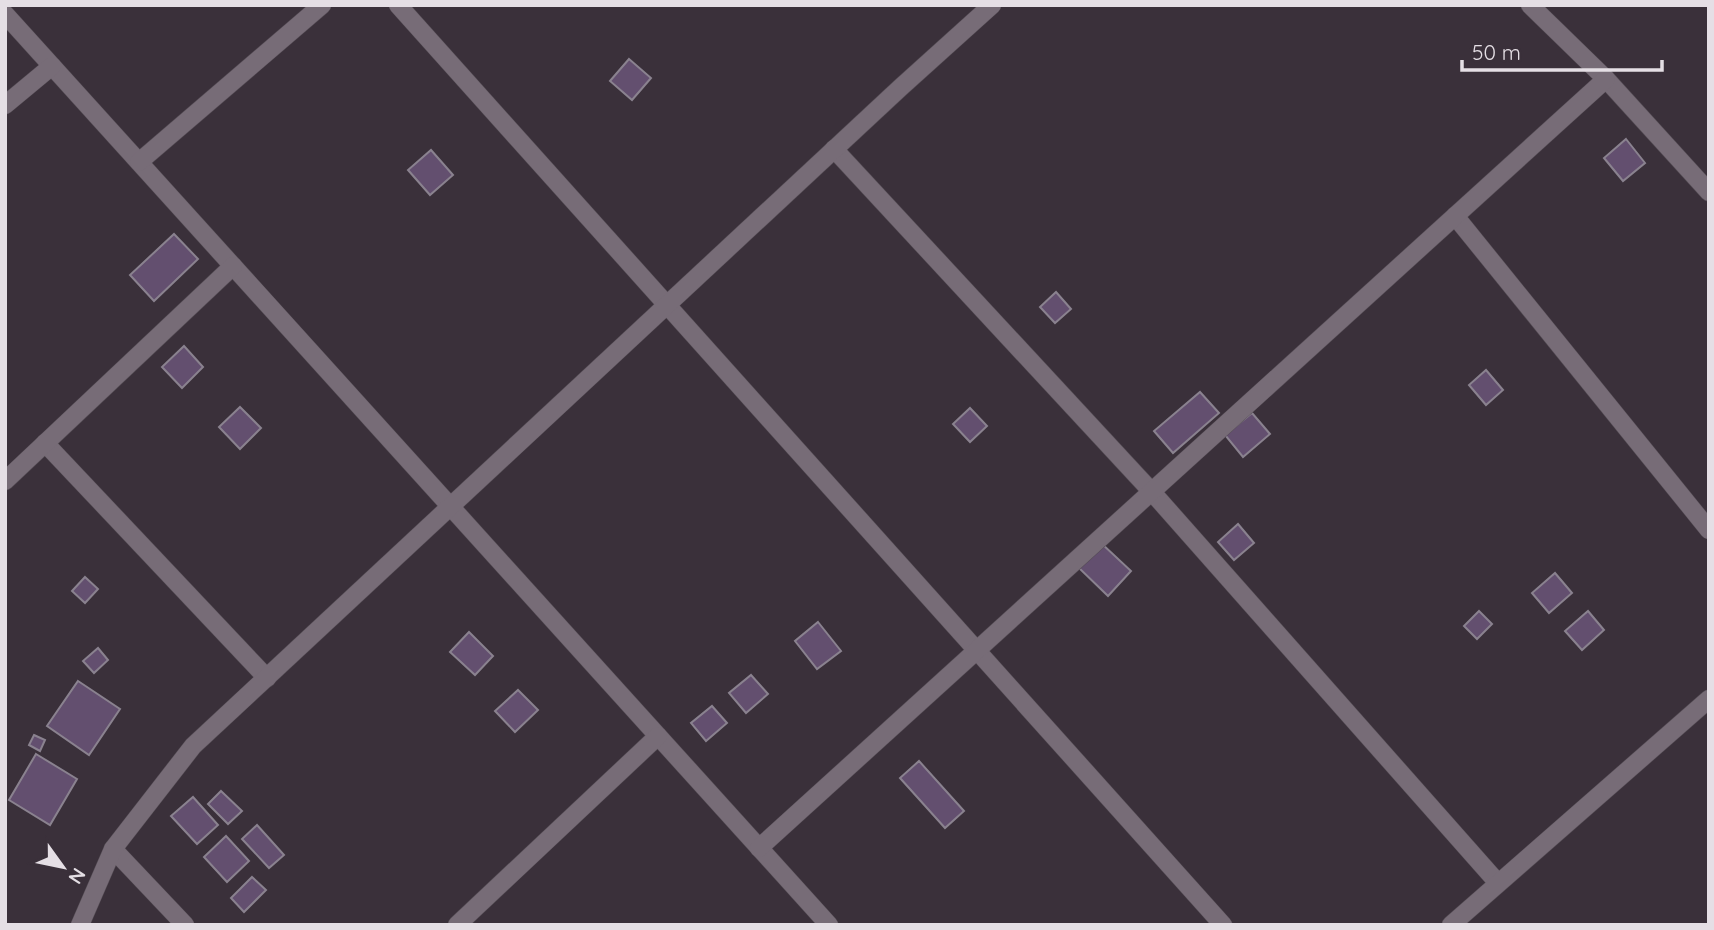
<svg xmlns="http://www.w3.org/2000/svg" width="1714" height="930" viewBox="0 0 1714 930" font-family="Quicksand,sans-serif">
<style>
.building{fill:#634f6f;stroke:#8a828f;stroke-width:2}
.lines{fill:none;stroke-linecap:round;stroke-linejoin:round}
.minor-casing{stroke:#544c54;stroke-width:19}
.minor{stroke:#776c77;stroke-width:18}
</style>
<rect width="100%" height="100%" fill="#3a303a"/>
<!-- building -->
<g class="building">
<polygon points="629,59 651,78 632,100 610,81"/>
<polygon points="1626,139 1645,163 1623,181 1604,158"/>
<polygon points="431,150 453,175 430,195 408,170"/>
<polygon points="174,234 198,259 154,301 130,275"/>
<polygon points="1056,292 1071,309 1055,323 1040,307"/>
<polygon points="184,346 203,367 182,388 162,367"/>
<polygon points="1486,370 1503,390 1486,405 1469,385"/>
<polygon points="1200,392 1219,413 1173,453 1154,431"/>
<polygon points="240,407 261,428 240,449 219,427"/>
<polygon points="970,408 987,426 970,442 953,424"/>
<polygon points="1252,413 1270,434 1243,457 1225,435"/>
<polygon points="1238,524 1254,543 1234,560 1218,542"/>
<polygon points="1101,543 1131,571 1108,596 1078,567"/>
<polygon points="1555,573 1572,593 1549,613 1532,593"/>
<polygon points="85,577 98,589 85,603 72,591"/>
<polygon points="1479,611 1492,624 1477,639 1464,626"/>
<polygon points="1588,611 1604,630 1582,650 1565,631"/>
<polygon points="818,622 841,651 817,669 795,641"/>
<polygon points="469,632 493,656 475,675 450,652"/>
<polygon points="98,648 108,660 94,673 83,661"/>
<polygon points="751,675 768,694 746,713 729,693"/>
<polygon points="78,681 120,709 89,755 47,726"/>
<polygon points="518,690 538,710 515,732 495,711"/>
<polygon points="712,706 727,723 706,741 691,723"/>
<polygon points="34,735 45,740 40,751 29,745"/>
<polygon points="36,754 77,779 50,825 9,800"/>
<polygon points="919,761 964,811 945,828 900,778"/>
<polygon points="221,791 242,811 228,824 208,804"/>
<polygon points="193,797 218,825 197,844 171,816"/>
<polygon points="257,825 284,855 269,868 242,839"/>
<polygon points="226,836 249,861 227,882 204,857"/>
<polygon points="252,877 266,890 244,912 231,898"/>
</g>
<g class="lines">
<defs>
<g id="minor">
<polyline points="398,5 1223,925"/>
<polyline points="1530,5 1606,79 1709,192"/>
<polyline points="5,14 829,925"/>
<polyline points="5,105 52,66"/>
<polyline points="834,149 1152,492 1498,883"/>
<polyline points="139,162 322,5"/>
<polyline points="1455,216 1709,530"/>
<polyline points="45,443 267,678"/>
<polyline points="5,481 233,266"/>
<polyline points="759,848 1606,79"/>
<polyline points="113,849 185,925"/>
<polyline points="80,925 113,849 193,746 900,88 992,5"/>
<polyline points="457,925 658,736"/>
<polyline points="1451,925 1709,699"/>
</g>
</defs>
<!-- minor casing -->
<use href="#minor" class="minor-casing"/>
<!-- minor -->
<use href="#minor" class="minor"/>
</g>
<!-- border -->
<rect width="1714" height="930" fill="none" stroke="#e5dfe5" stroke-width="14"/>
<!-- north arrow -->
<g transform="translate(63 867) rotate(123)" stroke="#3a303a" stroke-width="5" paint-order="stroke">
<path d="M0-5L12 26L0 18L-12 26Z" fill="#e5dfe5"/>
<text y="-10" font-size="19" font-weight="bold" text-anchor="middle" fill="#e5dfe5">N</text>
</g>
<!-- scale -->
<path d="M1462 60v10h200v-10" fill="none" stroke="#e5dfe5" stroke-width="3.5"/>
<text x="1472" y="60" font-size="21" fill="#e5dfe5" stroke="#3a303a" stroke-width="5" paint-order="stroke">50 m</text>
</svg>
